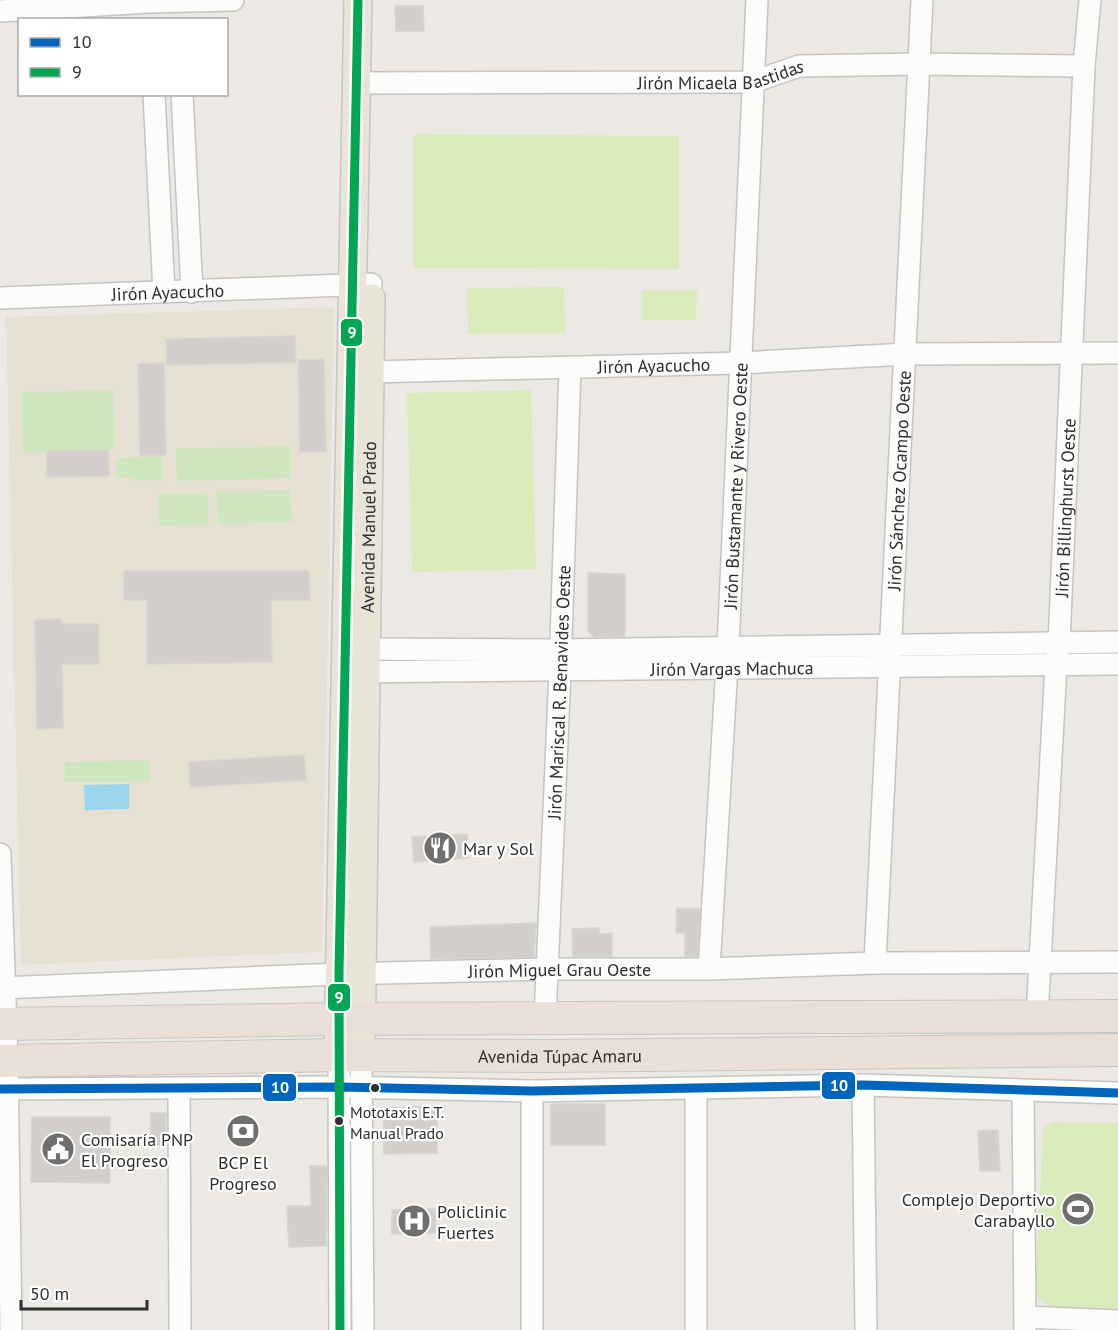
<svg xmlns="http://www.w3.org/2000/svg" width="1118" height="1330" viewBox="0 0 1118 1330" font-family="'PT Sans',sans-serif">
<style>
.education{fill:#e6e0d3}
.green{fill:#cee6be}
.pitch{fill:#d9eabb}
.water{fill:#99d6ec}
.building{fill:#d1cecb;stroke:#d7d4d0;stroke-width:1.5}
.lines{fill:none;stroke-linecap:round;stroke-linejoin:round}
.minor-casing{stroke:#c5c4c5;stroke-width:24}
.major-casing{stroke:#c6c5c4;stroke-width:30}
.highway-casing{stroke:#c6c5c4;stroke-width:34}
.minor{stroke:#fcfcfb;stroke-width:21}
.major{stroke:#e8e4d6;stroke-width:27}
.highway{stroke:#eadfd6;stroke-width:32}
.bus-1-casing{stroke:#fff;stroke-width:14}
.bus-2-casing{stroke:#fff;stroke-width:14}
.bus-1{stroke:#0065bd;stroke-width:9}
.bus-2{stroke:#00a651;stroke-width:9}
.bus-dot{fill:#2e2e2e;stroke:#fff;stroke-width:2}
.labels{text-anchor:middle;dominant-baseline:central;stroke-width:4.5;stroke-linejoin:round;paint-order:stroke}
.bus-label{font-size:16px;fill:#2e2e2e;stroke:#fff;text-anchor:start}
.street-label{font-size:18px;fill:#2e2e2e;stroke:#fff}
.poi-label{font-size:18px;fill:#2e2e2e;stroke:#fff;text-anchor:start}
.line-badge{stroke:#fff;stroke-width:2}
.badge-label{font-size:16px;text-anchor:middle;font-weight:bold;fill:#fff}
</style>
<rect width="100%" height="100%" fill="#ece8e4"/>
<!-- education -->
<polygon class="education" points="334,307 322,952 21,965 6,317"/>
<!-- green -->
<g class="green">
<polygon points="113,390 115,449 23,452 21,392"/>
<polygon points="290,446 291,478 177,481 176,449"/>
<polygon points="162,456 163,480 135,481 134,477 116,478 116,458"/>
<polygon points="290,490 292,522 218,524 217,492"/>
<polygon points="208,493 209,524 159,526 158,494"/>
<polygon points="149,760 150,781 65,782 65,762"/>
</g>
<!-- pitch -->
<g class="pitch">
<polygon points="414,134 679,136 679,269 414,268"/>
<polygon points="564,287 565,333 468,334 467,288"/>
<polygon points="642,290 697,290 696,320 642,320"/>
<polygon points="531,390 536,569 412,572 407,393"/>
<polygon points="1054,1122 1118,1123 1118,1309 1049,1306 1040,1300 1035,1291 1043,1132 1047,1125"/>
</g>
<!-- water -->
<polygon class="water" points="129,784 129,809 85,810 84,785"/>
<!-- building -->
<g class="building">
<polygon points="395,6 423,6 424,31 396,31"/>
<polygon points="295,336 296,362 167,365 166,339"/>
<polygon points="324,359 326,451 300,452 298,360"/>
<polygon points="164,363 166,455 140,455 138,364"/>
<polygon points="108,450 109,476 47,477 47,451"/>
<polygon points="124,571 309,571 310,600 271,600 272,662 147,664 147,600 124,600"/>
<polygon points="588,573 625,574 625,636 594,637 588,630"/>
<polygon points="61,619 61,624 98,624 99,664 62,664 63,728 37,729 35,620"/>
<polygon points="304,755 306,780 190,787 189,762"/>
<polygon points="467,834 469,858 414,862 412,837"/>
<polygon points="677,908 700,909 697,956 685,956 685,933 676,933"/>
<polygon points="536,923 534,957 431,959 430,927"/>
<polygon points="599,928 599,934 612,933 612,956 573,956 572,929"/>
<rect x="551" y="1104" width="54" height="41"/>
<polygon points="437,1106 437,1153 384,1154 384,1113 387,1108"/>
<rect x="151" y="1113" width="15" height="32"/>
<polygon points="32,1117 110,1117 110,1183 31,1182"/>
<polygon points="998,1130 1000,1171 980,1171 978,1131"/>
<polygon points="310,1166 327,1166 326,1246 289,1247 287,1206 311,1206"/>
<polygon points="435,1209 436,1233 392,1234 392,1210"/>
</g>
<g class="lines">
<defs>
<g id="minor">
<polyline points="0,11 149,2 233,0"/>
<path id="s1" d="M356,83L753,82L799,66L919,64L1084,66"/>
<polyline points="154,94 164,292"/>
<polyline points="182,94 192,292"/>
<path id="s2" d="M0,298L371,284"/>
<path id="s3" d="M370,372L741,363L906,354L1118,353"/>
<polyline points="351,649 560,650 1118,642"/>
<path id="s4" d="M351,672L1118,664"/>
<polyline points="0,854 7,1060 11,1330"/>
<path id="s5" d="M875,963L922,0"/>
<path id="s6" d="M709,969L728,648L757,0"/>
<path id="s7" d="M0,988L339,974L548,969H709L875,963L1118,962"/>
<path id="s8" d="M1037,1017L1056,665L1059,643L1084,66L1090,0"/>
<path id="s9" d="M545,1019L560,671L570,367"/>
<polyline points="361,1055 363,1330"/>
<polyline points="339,1073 340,1330"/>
<polyline points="863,1085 866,1330"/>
<polyline points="179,1088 180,1330"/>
<polyline points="0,1089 339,1087 532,1091 863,1085 1118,1093"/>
<polyline points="696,1089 696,1330"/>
<polyline points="532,1091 532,1330"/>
<polyline points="1023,1091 1025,1330"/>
<polyline points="1025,1317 1118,1321"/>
</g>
<g id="major">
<polyline points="338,1055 358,0"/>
<path id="s10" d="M361,1055L371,298"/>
</g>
<g id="highway">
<polyline points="0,1024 338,1019 1118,1016"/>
<path id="s11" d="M0,1061L338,1055L546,1056L1118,1050"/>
</g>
</defs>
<!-- minor casing -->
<use href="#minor" class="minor-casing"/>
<!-- major casing -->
<use href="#major" class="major-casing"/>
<!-- highway casing -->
<use href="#highway" class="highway-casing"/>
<!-- minor -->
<use href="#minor" class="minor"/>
<!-- major -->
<use href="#major" class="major"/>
<!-- highway -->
<use href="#highway" class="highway"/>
<defs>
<polyline id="bus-1" points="0,1089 339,1087 532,1091 863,1085 1118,1093"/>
<polyline id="bus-2" points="340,1330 339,974 358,0"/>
</defs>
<!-- bus-1 casing -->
<use href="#bus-1" class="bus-1-casing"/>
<!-- bus-2 casing -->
<use href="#bus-2" class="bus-2-casing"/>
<!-- bus-1 -->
<use href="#bus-1" class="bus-1"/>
<!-- bus-2 -->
<use href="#bus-2" class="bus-2"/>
</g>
<!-- icons -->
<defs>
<symbol id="restaurant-disc" viewBox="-11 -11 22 22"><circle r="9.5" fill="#706f6e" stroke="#fff"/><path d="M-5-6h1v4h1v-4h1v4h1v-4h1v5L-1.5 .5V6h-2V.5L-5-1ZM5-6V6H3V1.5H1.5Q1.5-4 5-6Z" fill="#fff"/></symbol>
<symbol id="bank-disc" viewBox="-11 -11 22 22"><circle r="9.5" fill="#706f6e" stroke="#fff"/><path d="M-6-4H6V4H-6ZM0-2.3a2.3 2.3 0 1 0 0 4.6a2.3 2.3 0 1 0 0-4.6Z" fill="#fff"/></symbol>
<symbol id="civic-disc" viewBox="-11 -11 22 22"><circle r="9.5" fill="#706f6e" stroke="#fff"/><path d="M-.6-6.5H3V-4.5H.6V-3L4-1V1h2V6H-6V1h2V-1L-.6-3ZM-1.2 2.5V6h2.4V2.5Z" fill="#fff"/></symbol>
<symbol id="stadium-disc" viewBox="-11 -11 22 22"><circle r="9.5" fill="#706f6e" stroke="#fff"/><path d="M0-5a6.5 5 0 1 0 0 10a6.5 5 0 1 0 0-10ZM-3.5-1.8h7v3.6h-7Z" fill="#fff"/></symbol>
<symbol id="hospital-disc" viewBox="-11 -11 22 22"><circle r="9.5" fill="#706f6e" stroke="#fff"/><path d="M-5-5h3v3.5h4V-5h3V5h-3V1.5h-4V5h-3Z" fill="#fff"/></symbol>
</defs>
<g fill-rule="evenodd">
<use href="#restaurant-disc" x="421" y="829" width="38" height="38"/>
<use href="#bank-disc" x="224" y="1112" width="38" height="38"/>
<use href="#civic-disc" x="39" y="1130" width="38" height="38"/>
<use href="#stadium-disc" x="1059" y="1190" width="38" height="38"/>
<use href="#hospital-disc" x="395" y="1202" width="38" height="38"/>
</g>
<!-- markers -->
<g class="bus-dot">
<circle cx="375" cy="1088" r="5"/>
<circle cx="339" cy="1121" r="5"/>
</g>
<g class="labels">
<!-- bus labels -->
<g class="bus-label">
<text x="350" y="1112">Mototaxis E.T.<tspan x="350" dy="21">Manual Prado</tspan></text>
</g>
<!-- street labels -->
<g class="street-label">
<text stroke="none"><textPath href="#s1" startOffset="366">Jirón Micaela Bastidas</textPath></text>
<text stroke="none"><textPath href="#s2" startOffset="168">Jirón Ayacucho</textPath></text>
<text stroke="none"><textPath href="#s3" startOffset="284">Jirón Ayacucho</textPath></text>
<text stroke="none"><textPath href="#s5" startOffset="483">Jirón Sánchez Ocampo Oeste</textPath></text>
<text stroke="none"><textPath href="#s6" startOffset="484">Jirón Bustamante y Rivero Oeste</textPath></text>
<text stroke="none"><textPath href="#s8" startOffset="510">Jirón Billinghurst Oeste</textPath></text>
<text stroke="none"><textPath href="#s10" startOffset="528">Avenida Manuel Prado</textPath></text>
<text stroke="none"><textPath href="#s4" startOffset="381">Jirón Vargas Machuca</textPath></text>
<text stroke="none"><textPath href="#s9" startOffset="327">Jirón Mariscal R. Benavides Oeste</textPath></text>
<text stroke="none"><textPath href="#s7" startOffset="560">Jirón Miguel Grau Oeste</textPath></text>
<text stroke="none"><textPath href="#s11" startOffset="560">Avenida Túpac Amaru</textPath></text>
</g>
<!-- poi labels -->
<g class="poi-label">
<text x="463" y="848">Mar y Sol</text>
<text x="81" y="1139">Comisaría PNP<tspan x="81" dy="21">El Progreso</tspan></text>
<text x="243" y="1162" text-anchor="middle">BCP El<tspan x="243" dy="21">Progreso</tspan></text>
<text x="1055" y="1199" text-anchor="end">Complejo Deportivo<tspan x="1055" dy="21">Carabayllo</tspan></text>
<text x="437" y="1211">Policlinic<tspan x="437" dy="21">Fuertes</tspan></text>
</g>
</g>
<g class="line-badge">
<rect x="340" y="318" width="23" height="29" rx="6" fill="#00a651"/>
<rect x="327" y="983" width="24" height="29" rx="6" fill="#00a651"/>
<rect x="821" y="1071" width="35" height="29" rx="6" fill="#0065bd"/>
<rect x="262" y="1073" width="35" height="29" rx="6" fill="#0065bd"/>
</g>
<g class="badge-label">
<text x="352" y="338">9</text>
<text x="339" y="1003">9</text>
<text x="839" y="1091">10</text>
<text x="280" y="1093">10</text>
</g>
<!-- legend -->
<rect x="18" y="18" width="210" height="78" fill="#ffffff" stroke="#ababab" stroke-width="1.5"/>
<rect x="30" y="38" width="30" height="9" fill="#0065bd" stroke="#ababab" stroke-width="1.5"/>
<text x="72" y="48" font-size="18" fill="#2e2e2e">10</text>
<rect x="30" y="68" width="30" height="9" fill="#00a651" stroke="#ababab" stroke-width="1.5"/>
<text x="72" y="78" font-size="18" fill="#2e2e2e">9</text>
<!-- scale -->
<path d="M21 1300v9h126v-9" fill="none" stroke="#2e2e2e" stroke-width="3"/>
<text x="30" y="1300" font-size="18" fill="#2e2e2e" stroke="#ffffff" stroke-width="4.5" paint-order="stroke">50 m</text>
</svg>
